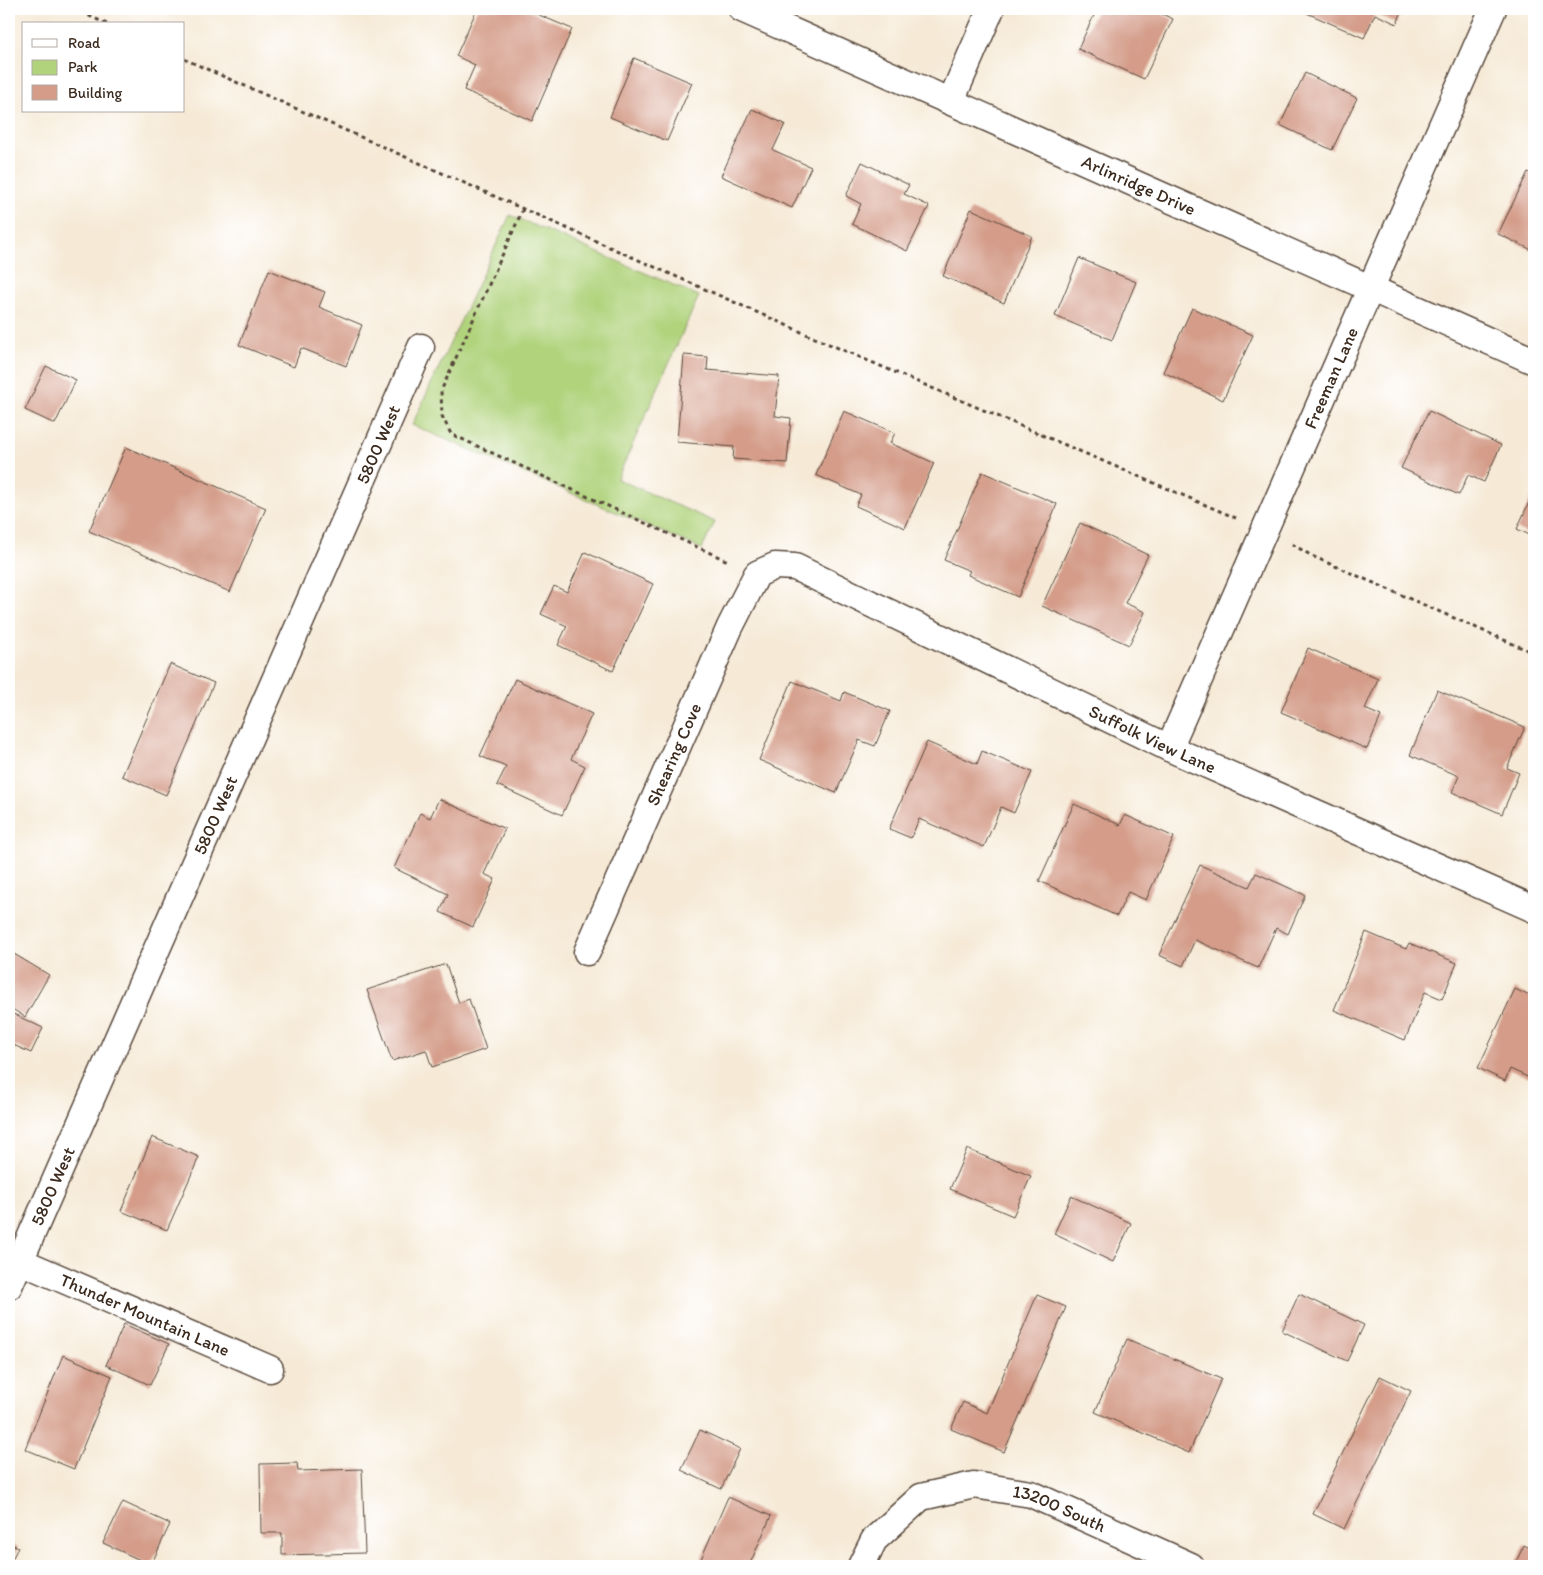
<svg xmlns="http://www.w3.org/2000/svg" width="1543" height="1575" viewBox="0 0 1543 1575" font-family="Itim,sans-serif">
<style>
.green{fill:#b0d37c;stroke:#767e4d}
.building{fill:#d49c89}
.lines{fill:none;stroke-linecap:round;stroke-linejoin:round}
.street-casing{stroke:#57473a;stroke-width:29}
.path{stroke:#57473a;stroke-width:3;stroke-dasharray:4 4;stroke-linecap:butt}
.street{stroke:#fff;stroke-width:26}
.labels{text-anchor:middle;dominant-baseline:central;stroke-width:4;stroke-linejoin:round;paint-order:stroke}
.street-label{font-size:18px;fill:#3b2a1e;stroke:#fff}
</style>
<rect width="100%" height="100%" fill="#fff"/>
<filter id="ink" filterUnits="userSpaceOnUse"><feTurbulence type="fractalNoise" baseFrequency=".02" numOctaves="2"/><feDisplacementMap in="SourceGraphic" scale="10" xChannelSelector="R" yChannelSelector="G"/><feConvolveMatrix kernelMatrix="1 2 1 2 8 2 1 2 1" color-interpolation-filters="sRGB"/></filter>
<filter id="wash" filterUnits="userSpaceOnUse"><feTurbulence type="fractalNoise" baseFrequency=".0096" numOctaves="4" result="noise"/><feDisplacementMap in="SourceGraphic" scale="20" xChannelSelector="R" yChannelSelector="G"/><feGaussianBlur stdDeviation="1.12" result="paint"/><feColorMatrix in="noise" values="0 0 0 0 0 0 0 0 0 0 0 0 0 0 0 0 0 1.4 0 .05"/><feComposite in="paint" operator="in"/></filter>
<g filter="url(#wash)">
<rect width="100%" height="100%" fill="#f6ead7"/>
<!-- green -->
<polygon class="green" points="510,215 699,296 617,479 715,522 702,549 412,425"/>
<g id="blocks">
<!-- building -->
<g class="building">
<polygon points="477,9 525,9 572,29 532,121 464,90 475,65 456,56"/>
<polygon points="1097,9 1151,9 1173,19 1144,79 1078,49"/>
<polygon points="1301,9 1403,9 1397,24 1375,14 1364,38 1300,10"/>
<polygon points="634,58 692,83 667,141 610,117"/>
<polygon points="1305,73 1357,98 1332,150 1280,125"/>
<polygon points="752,109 785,124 773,150 811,167 792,208 721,176"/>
<polygon points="862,162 909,185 904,194 929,206 907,251 852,224 861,204 846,196"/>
<polygon points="1528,172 1534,175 1534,251 1498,234"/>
<polygon points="971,209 1032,236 1004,303 943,276"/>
<polygon points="1079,258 1136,282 1112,340 1055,316"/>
<polygon points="269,270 325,292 319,307 362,325 346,366 301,348 294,367 239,345"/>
<polygon points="1192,308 1253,335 1223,400 1163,372"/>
<polygon points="684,355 708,357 707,370 779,376 775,416 791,418 787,463 733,459 734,447 677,442"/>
<polygon points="46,366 76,380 55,424 25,410"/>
<polygon points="844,411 895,433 890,443 934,463 905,528 856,506 861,495 816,475"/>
<polygon points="1429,411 1501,445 1484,482 1468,475 1459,495 1401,468"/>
<polygon points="126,447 266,508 230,592 89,531"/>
<polygon points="982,472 1057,504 1018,597 968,575 970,571 944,560"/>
<polygon points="1534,491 1534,537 1517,529"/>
<polygon points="1080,523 1148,555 1125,603 1145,612 1129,645 1042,606"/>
<polygon points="585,552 653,584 613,671 558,645 567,626 541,614 554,586 567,592"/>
<polygon points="1308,648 1378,679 1365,709 1381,716 1367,749 1281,712"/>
<polygon points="170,664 214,683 166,795 122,776"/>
<polygon points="515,679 592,714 571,759 585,766 562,815 497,785 506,767 480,756"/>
<polygon points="792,681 841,701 844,692 890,711 875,746 859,740 836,793 759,760"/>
<polygon points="1437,690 1525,727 1507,768 1519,773 1502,814 1452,792 1459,776 1410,755"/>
<polygon points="927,742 977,764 982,751 1032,772 1014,813 1001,807 984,847 919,819 911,838 889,829"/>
<polygon points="439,799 505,829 484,874 495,879 473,927 440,912 448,894 394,868 420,813 430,818"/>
<polygon points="1074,804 1120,825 1125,815 1174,837 1146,900 1128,892 1117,916 1039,881"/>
<polygon points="1200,865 1249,887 1256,873 1305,895 1288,934 1276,928 1258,968 1195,940 1183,966 1159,955"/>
<polygon points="1366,932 1406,949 1409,943 1457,963 1442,999 1425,992 1405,1040 1334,1010"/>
<polygon points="9,951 49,975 25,1017 9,1007"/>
<polygon points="446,964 459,1003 469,999 486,1049 432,1067 426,1050 392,1061 367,990"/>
<polygon points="1515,989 1534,998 1534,1080 1510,1069 1505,1081 1478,1068"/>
<polygon points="9,1012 43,1028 31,1053 9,1043"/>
<polygon points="152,1137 199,1157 167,1230 121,1211"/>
<polygon points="967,1149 1031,1176 1013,1216 950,1189"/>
<polygon points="1071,1196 1131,1223 1113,1262 1054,1234"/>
<polygon points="1299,1294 1364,1325 1347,1361 1282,1331"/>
<polygon points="1037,1295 1066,1307 1004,1452 951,1429 963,1402 987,1413"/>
<polygon points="124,1324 169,1344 150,1385 106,1365"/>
<polygon points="1127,1339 1221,1379 1189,1453 1095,1412"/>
<polygon points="63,1355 112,1376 74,1469 25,1449"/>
<polygon points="1380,1376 1411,1391 1344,1529 1313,1514"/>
<polygon points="700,1430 740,1449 721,1489 681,1470"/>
<polygon points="297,1463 298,1471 362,1469 365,1553 282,1555 282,1533 261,1533 260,1464"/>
<polygon points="728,1497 771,1516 749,1566 717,1566 701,1559"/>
<polygon points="123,1502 170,1524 151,1565 103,1543"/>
<polygon points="9,1543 18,1547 9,1566"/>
<polygon points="1524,1545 1534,1550 1534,1566 1514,1566"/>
</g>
</g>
</g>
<g filter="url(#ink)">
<use href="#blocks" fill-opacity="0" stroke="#57473a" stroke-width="1"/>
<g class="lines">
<defs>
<g id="street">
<path id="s1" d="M742,9L1534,361"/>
<polyline points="951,101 991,9"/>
<path id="s2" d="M1169,748L1493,9"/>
<path id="s3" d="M587,952L730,627L757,574L775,566L795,567L1169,748L1534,909"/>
<path id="s4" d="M20,1261L270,1369"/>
<path id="s5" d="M9,1286L421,347"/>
<path id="s6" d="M861,1566L874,1540L921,1497L974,1485L1031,1494L1191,1566"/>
</g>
</defs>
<!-- street casing -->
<use href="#street" class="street-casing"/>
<!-- path -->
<g class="path">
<polyline points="74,9 107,24"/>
<polyline points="184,59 822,341 1236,518"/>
<polyline points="523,209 441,391 442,416 451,434 730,562"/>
<polyline points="1292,544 1312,556 1534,653"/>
</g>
<!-- street -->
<use href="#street" class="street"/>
</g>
</g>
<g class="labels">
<!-- street labels -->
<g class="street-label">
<text stroke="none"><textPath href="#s1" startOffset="434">Arlinridge Drive</textPath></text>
<text stroke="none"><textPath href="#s2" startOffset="404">Freeman Lane</textPath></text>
<text stroke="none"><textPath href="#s5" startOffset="919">5800 West</textPath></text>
<text stroke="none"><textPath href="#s3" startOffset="851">Suffolk View Lane</textPath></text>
<text stroke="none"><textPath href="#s3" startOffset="216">Shearing Cove</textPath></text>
<text stroke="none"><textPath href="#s5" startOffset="514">5800 West</textPath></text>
<text stroke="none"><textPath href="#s5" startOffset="109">5800 West</textPath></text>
<text stroke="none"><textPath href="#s4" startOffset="136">Thunder Mountain Lane</textPath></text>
<text stroke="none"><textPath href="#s6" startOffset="236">13200 South</textPath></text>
</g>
</g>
<!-- margin -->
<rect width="1543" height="1575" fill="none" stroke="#fff" stroke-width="30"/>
<!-- legend -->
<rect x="22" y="22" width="162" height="90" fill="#ffffff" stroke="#b1aaa5"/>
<rect x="32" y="39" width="25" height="8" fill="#ffffff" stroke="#b1aaa5"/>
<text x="68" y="48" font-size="15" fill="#3b2a1e">Road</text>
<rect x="32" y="60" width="25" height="15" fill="#b0d37c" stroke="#b1aaa5"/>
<text x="68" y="72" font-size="15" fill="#3b2a1e">Park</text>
<rect x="32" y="85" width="25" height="15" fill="#d49c89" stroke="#b1aaa5"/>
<text x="68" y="98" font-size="15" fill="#3b2a1e">Building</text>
</svg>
